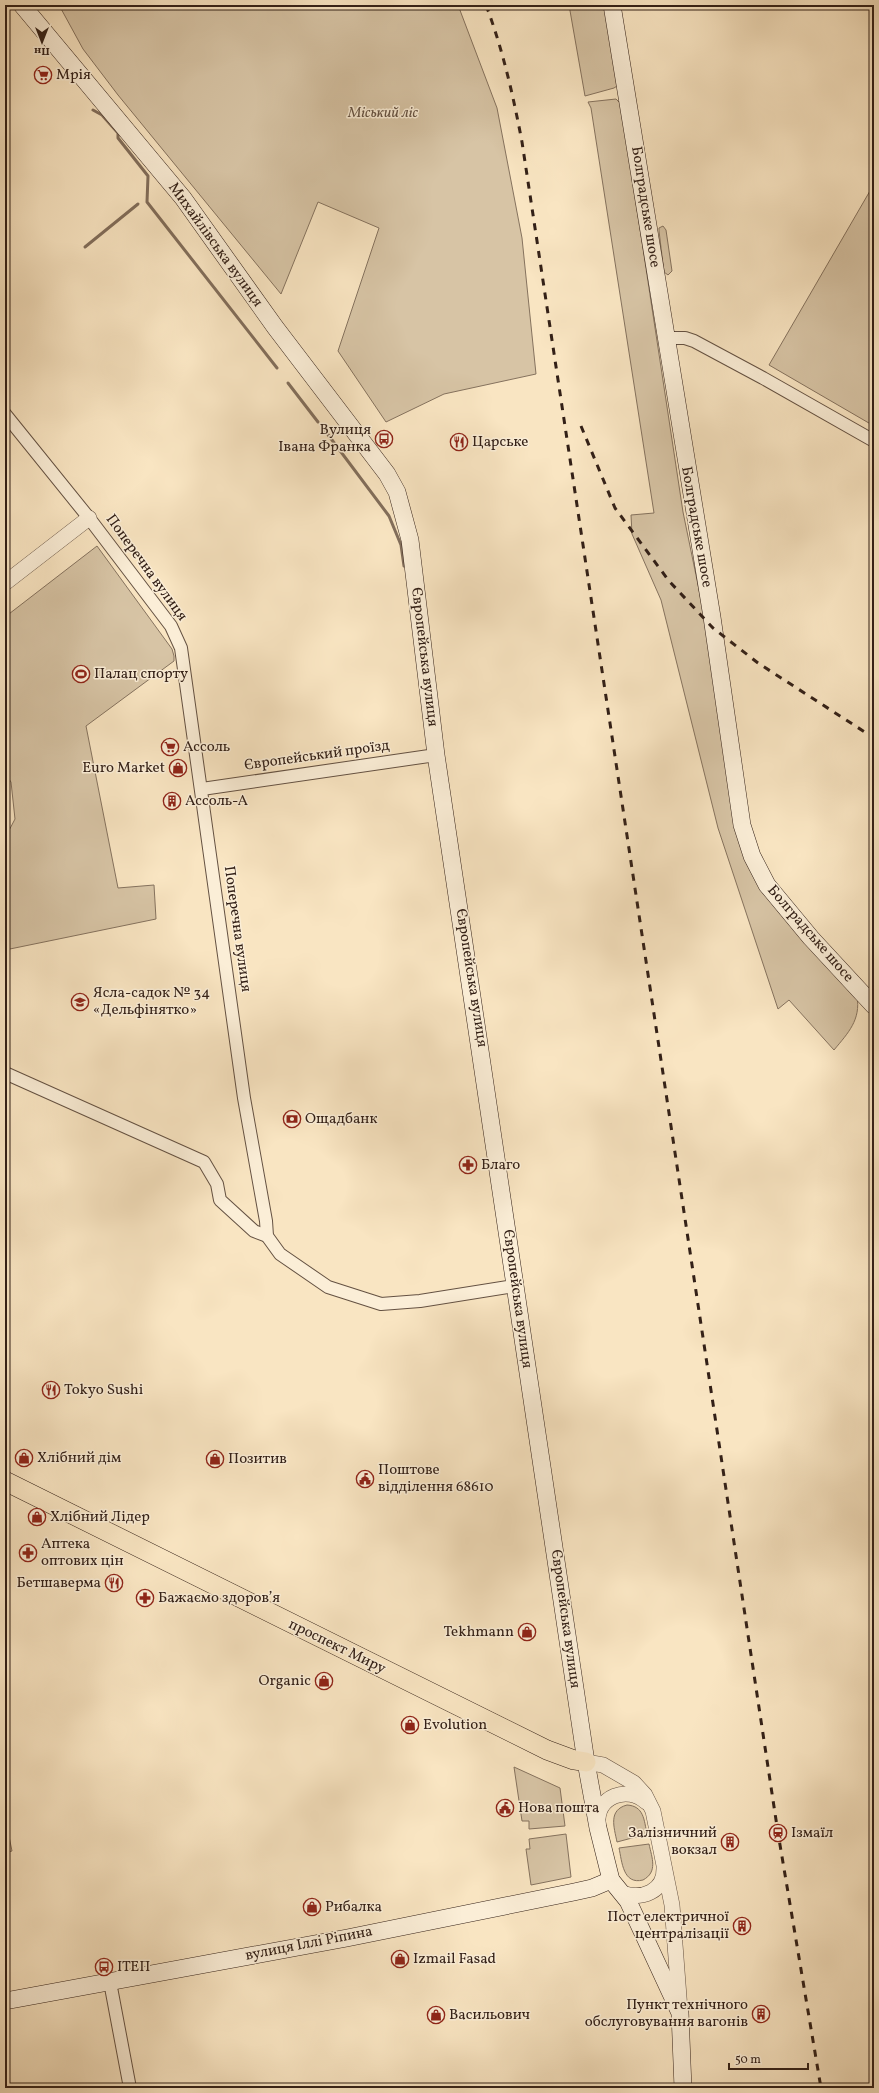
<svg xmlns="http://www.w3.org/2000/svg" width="879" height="2093" viewBox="0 0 879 2093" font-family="Vollkorn,serif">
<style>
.green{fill:#d7c4a5;stroke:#85725e}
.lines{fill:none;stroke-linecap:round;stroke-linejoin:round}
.stream{stroke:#826e5b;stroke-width:3}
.minor-casing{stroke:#645142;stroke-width:14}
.tertiary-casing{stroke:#645142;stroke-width:16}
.secondary-casing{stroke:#332017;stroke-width:18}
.primary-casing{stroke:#332017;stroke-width:20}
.minor{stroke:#fbeed7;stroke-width:12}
.tertiary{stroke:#fbeed7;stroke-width:15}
.secondary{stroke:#fbeed7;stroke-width:17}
.primary{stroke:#f9e5c2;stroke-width:19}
.rail{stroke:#332017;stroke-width:3;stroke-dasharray:7 7;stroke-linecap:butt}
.labels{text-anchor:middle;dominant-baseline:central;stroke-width:3;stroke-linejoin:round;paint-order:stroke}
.poi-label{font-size:15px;fill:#332017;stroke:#fbeed7;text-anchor:start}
.park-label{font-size:15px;font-style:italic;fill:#645142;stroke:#fbeed7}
.street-label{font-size:15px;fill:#332017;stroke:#fbeed7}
</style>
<rect width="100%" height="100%" fill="#f9e5c2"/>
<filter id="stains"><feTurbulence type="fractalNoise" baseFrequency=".005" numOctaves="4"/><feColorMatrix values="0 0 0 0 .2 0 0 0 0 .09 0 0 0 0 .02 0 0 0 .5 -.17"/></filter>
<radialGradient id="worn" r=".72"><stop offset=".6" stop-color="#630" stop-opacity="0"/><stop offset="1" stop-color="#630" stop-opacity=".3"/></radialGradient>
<!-- green -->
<g class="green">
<polygon points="59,5 458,5 497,108 522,238 536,374 444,394 386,422 338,351 379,228 318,202 281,294 118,95 83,49"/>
<polygon points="569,5 606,5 617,86 614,88 585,96"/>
<path d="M616,99L621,104L683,512L705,619L734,825L745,858L857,996C861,1020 848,1033 834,1050L789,1000L778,1009L718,828L661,600L632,534L631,515L654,513L591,108L588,102Z"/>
<polygon points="874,184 874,426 769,365"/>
<polygon points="663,226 666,230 672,271 668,275 664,272 659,231 659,228"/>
<polygon points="97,546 172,649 174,656 174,661 86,726 118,888 154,885 156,919 5,950 5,838 15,819 11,782 5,774 5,617"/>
<polygon points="514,1767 560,1788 565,1826 529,1829 529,1821 522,1821"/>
<path d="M627,1805C644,1806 644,1820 647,1834L617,1842C614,1827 608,1810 627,1805Z"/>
<polygon points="5,1817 12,1851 5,1853"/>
<polygon points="566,1834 571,1877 531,1885 526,1849 530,1849 529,1839"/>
<path d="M649,1844C652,1858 658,1872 643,1880C623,1885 622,1862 619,1848Z"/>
</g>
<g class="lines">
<!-- stream -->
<g class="stream">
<polyline points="93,110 102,115 118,133 118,138 148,176 147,202 277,368"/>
<polyline points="85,247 138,204"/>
<polyline points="288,383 318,422"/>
<polyline points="323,428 389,516 401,545 404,566"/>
</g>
<defs>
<g id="minor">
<polyline points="665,338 685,338 694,341 763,378 874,441"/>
<polyline points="5,414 89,518 171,626 181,648 244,1098 266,1221 267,1236 280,1254 328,1287 381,1304 420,1301 514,1286"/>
<polyline points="202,789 436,755"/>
<polyline points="5,1073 204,1162 217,1184 220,1200 254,1231 267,1236"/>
<polyline points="110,1982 130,2088"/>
</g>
<g id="tertiary">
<polyline points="5,583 89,518"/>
<polyline points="586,1762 603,1765 634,1783 645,1795 653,1811 672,1905 680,2010"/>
<path d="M598,1824C596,1796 628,1785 646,1802"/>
<path d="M622,1893C641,1900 665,1892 664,1868"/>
</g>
<g id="secondary">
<polyline points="22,5 183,198 275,327 387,474 397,492 410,540 436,755 586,1762 598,1828 611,1880 628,1901 680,2013 683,2088"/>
<polyline points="612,5 712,617 742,825 752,856 767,885 811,938 874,1006"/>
<polyline points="5,2001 347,1938 574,1892 592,1888 611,1880"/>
</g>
<polyline id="primary" points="5,1481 547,1750 574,1760 586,1762"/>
</defs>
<!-- minor casing -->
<use href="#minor" class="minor-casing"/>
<!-- tertiary casing -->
<use href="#tertiary" class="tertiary-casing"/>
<!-- secondary casing -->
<use href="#secondary" class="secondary-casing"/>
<!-- primary casing -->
<use href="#primary" class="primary-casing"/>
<!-- minor -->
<use href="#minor" class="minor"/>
<!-- tertiary -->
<use href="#tertiary" class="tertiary"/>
<!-- secondary -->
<use href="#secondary" class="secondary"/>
<!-- primary -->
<use href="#primary" class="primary"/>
<!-- rail -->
<g class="rail">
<path d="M486,5C503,50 513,95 522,142L778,1833L821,2088"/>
<polyline points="581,426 615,508 669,581 713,628 758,663 874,738"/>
</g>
</g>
<!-- icons -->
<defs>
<symbol id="supermarket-ring" viewBox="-11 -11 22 22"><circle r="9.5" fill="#fbeed7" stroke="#8f2418" stroke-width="1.5"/><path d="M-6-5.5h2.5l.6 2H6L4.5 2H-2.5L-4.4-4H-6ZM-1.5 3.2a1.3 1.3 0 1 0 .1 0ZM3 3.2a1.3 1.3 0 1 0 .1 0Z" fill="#8f2418"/></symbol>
<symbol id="bus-ring" viewBox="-11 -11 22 22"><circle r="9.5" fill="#fbeed7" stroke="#8f2418" stroke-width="1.5"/><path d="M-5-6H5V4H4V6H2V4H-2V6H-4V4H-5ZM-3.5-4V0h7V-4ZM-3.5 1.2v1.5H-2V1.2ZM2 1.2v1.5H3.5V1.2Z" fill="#8f2418"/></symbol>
<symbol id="restaurant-ring" viewBox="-11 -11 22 22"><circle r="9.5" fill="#fbeed7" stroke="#8f2418" stroke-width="1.5"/><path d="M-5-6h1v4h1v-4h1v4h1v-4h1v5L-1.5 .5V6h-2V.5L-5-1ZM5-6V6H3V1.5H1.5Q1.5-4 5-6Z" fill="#8f2418"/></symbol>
<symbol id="stadium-ring" viewBox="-11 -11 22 22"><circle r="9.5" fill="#fbeed7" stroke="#8f2418" stroke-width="1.5"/><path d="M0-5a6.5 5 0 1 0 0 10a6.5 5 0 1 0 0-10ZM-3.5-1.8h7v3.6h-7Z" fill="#8f2418"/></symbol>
<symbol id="shop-ring" viewBox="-11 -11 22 22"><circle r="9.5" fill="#fbeed7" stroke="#8f2418" stroke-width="1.5"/><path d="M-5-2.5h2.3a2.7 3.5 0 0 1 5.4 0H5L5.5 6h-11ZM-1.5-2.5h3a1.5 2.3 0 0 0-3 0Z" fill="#8f2418"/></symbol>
<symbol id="building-ring" viewBox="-11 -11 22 22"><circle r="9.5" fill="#fbeed7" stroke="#8f2418" stroke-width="1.5"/><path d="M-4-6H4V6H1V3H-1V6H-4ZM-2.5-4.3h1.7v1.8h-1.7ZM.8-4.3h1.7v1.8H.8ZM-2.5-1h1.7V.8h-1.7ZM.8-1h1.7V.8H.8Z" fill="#8f2418"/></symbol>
<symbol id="school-ring" viewBox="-11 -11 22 22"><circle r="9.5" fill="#fbeed7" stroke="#8f2418" stroke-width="1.5"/><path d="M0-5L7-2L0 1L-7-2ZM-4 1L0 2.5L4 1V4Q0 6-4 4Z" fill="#8f2418"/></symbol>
<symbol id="bank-ring" viewBox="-11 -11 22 22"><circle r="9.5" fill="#fbeed7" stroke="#8f2418" stroke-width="1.5"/><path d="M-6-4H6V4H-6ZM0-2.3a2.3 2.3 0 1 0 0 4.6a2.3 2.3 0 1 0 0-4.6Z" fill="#8f2418"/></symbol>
<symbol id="pharmacy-ring" viewBox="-11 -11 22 22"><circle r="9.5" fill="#fbeed7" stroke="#8f2418" stroke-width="1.5"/><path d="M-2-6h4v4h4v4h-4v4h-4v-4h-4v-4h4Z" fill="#8f2418"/></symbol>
<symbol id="civic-ring" viewBox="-11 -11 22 22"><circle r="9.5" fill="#fbeed7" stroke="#8f2418" stroke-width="1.5"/><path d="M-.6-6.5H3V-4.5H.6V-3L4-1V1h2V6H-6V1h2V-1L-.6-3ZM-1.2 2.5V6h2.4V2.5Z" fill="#8f2418"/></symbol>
<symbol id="station-ring" viewBox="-11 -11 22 22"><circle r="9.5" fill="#fbeed7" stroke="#8f2418" stroke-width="1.5"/><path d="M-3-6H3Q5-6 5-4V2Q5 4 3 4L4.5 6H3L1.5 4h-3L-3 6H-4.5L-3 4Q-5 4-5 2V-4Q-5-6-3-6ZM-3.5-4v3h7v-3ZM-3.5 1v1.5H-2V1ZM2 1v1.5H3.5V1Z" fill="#8f2418"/></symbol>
</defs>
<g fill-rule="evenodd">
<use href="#supermarket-ring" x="33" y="65" width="20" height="20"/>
<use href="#bus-ring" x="374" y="429" width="20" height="20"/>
<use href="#restaurant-ring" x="449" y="432" width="20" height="20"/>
<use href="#stadium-ring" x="71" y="664" width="20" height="20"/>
<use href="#supermarket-ring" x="160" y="737" width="20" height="20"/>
<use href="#shop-ring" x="168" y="758" width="20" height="20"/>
<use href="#building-ring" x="162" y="791" width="20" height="20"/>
<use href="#school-ring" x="70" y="992" width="20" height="20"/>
<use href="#bank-ring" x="282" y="1109" width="20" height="20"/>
<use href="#pharmacy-ring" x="458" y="1155" width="20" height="20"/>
<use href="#restaurant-ring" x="41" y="1380" width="20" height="20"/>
<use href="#shop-ring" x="14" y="1448" width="20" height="20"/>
<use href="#shop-ring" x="205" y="1449" width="20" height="20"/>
<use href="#civic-ring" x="355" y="1469" width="20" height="20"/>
<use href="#shop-ring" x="27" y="1507" width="20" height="20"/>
<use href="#pharmacy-ring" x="18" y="1543" width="20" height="20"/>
<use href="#restaurant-ring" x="104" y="1573" width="20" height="20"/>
<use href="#pharmacy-ring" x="135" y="1588" width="20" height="20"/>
<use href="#shop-ring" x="517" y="1622" width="20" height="20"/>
<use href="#shop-ring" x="314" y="1671" width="20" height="20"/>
<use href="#shop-ring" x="400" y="1715" width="20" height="20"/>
<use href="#civic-ring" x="495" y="1798" width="20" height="20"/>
<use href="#station-ring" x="768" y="1823" width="20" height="20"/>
<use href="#building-ring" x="720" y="1832" width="20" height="20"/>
<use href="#shop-ring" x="302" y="1897" width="20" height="20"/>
<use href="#building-ring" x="732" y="1916" width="20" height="20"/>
<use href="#shop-ring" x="390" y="1949" width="20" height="20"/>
<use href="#bus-ring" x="94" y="1957" width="20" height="20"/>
<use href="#building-ring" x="751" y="2004" width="20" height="20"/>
<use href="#shop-ring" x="426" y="2005" width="20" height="20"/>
</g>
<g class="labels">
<!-- poi labels -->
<g class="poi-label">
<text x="56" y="75">Мрія</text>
<text x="371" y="430" text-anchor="end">Вулиця<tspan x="371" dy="17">Івана Франка</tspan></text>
<text x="472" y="442">Царське</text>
<text x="94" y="674">Палац спорту</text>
<text x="183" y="747">Ассоль</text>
<text x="165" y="768" text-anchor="end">Euro Market</text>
<text x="185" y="801">Ассоль-А</text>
<text x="93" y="993">Ясла-садок № 34<tspan x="93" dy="17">«Дельфінятко»</tspan></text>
<text x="305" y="1119">Ощадбанк</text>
<text x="481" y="1165">Благо</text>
<text x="64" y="1390">Tokyo Sushi</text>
<text x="37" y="1458">Хлібний дім</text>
<text x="228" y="1459">Позитив</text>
<text x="378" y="1470">Поштове<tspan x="378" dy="17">відділення 68610</tspan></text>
<text x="50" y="1517">Хлібний Лідер</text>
<text x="41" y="1544">Аптека<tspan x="41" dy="17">оптових цін</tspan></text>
<text x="101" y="1583" text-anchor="end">Бетшаверма</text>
<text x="158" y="1598">Бажаємо здоровʼя</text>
<text x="514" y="1632" text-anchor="end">Tekhmann</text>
<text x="311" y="1681" text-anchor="end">Organic</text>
<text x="423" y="1725">Evolution</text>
<text x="518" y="1808">Нова пошта</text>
<text x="717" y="1833" text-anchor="end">Залізничний<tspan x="717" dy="17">вокзал</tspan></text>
<text x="791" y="1833">Ізмаїл</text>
<text x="325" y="1907">Рибалка</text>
<text x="729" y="1917" text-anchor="end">Пост електричної<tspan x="729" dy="17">централізації</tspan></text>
<text x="413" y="1959">Izmail Fasad</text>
<text x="117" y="1967">ІТЕП</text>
<text x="748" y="2005" text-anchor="end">Пункт технічного<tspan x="748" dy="17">обслуговування вагонів</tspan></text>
<text x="449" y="2015">Васильович</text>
</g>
<!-- park labels -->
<g class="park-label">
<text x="383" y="113">Міський ліс</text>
</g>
<!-- street labels -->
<g class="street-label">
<text transform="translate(645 207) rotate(81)">Болградське шосе</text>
<text transform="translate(215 245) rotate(54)">Михайлівська вулиця</text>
<text transform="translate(696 527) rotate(80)">Болградське шосе</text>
<text transform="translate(146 568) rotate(54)">Поперечна вулиця</text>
<text transform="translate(424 657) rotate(83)">Європейська вулиця</text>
<text transform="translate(317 756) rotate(-8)">Європейський проїзд</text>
<text transform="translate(237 929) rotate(82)">Поперечна вулиця</text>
<text transform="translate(810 934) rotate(49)">Болградське шосе</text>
<text transform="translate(471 978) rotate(81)">Європейська вулиця</text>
<text transform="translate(517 1299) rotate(82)">Європейська вулиця</text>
<text transform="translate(565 1619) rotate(82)">Європейська вулиця</text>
<text transform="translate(337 1647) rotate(26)">проспект Миру</text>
<text transform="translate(309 1944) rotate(-11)">вулиця Іллі Ріпина</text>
</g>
</g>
<!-- margin -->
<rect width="879" height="2093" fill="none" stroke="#f9e5c2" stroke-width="20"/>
<rect x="6" y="6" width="867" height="2081" fill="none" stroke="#332017" stroke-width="2"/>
<rect x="10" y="10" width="859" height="2073" fill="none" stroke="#332017"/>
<!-- north arrow -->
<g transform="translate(42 42) rotate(180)" stroke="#fbeed7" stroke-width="3" paint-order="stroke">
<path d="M0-3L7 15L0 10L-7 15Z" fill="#332017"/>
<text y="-6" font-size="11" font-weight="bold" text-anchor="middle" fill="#332017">Пн</text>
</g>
<!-- scale -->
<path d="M729 2063v6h79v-6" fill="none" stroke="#332017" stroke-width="2"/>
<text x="735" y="2063" font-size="12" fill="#332017" stroke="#fbeed7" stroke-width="3" paint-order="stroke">50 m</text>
<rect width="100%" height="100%" filter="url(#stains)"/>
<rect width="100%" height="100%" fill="url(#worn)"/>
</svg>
